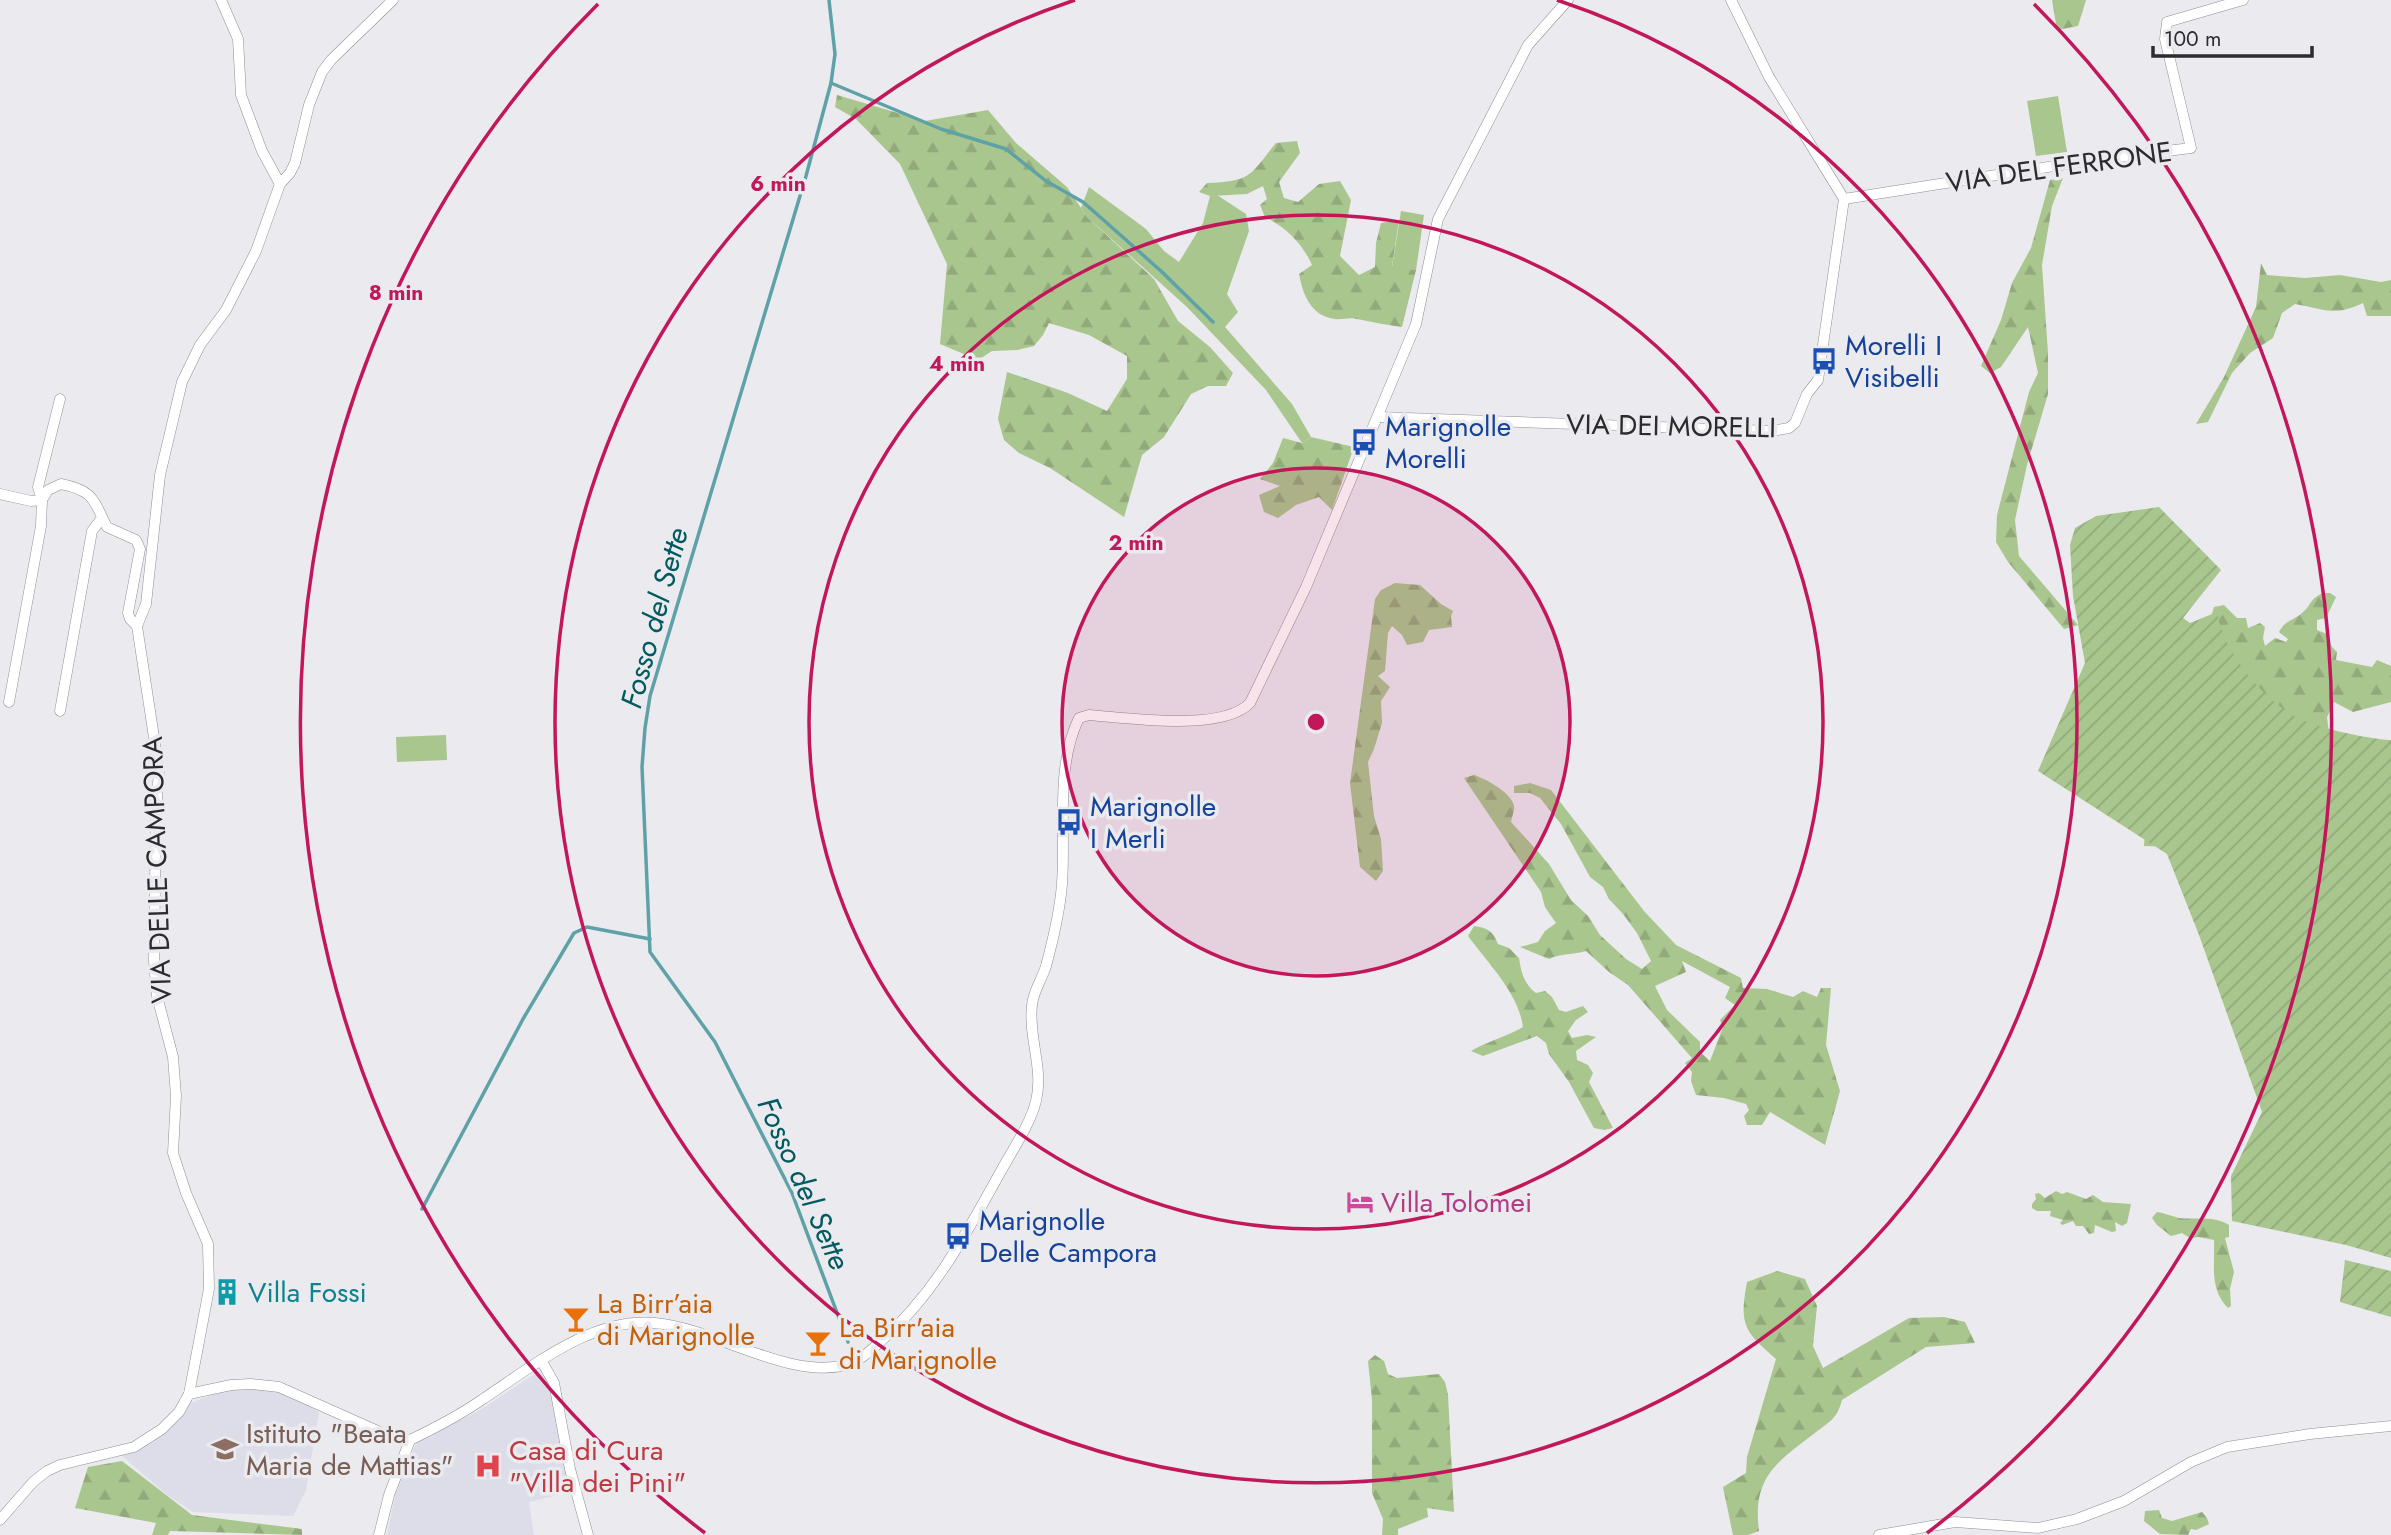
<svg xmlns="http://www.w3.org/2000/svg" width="2391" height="1535" viewBox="0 0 2391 1535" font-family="Jost,sans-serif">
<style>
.built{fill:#dcdde9}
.grass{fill:#a9c68e}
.forest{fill:url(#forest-firs);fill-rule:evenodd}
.garden{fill:url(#garden-furrows)}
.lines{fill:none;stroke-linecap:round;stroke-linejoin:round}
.stream{stroke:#5ea2a8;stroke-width:3.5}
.street-casing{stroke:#8e8f93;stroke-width:11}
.street{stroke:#fff;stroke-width:10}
.ring{fill:none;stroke:#c2185b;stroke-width:3.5}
.labels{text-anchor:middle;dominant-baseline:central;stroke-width:7;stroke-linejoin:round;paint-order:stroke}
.street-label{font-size:28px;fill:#2c2c2e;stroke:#eaeaef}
.transit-label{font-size:28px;fill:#164399;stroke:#eaeaef;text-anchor:start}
.hotel-label{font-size:28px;fill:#b23c85;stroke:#eaeaef;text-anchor:start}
.culture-label{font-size:28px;fill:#0d838f;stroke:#eaeaef;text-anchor:start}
.food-label{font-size:28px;fill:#c56008;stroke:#eaeaef;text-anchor:start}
.education-label{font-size:28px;fill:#785e54;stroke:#eaeaef;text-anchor:start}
.health-label{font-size:28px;fill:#be3a42;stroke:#eaeaef;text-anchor:start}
.water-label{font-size:30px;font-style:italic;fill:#005a60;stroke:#eaeaef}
.centre{fill:#c2185b;stroke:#eaeaef;stroke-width:3.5}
.ring-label{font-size:21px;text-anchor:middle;font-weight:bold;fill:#c2185b;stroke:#eaeaef;stroke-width:7;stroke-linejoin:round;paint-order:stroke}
</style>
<defs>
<pattern id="forest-firs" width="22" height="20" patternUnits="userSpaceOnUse" patternTransform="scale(1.75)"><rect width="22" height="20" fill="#a9c68e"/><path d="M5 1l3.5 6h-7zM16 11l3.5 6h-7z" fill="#92aa7b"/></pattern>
<pattern id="garden-furrows" width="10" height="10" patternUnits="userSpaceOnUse" patternTransform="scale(1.75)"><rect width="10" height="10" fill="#a9c68e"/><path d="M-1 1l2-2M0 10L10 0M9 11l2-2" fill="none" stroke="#92aa7b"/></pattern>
</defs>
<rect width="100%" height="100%" fill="#eaeaef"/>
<!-- built -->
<g class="built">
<polygon points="539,1371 548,1382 575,1491 529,1502 534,1535 387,1535 395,1496 417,1441 477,1412"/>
<polygon points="233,1387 277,1390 298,1399 319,1412 306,1490 293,1516 193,1512 167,1495 121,1455 152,1443 169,1427 185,1405"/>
</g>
<!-- grass -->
<g class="grass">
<polygon points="2058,96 2067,152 2036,156 2027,101"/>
<polygon points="1089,187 1146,229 1164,251 1179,262 1203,223 1210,196 1217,195 1246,214 1249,231 1227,294 1238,312 1225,327 1292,404 1311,437 1302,443 1266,390 1187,307 1087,217 1081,208"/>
<polygon points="1401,211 1424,215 1416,270 1392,267"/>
<polygon points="446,735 447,760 397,762 396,737"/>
</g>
<!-- forest -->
<g class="forest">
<polygon points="2052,0 2086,0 2078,26 2057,30"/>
<polygon points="837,95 925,121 988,110 1016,143 1067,187 1087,217 1154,279 1178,321 1210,347 1233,373 1226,386 1208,386 1191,394 1164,437 1142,455 1124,517 1050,468 1019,453 1004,440 998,419 1007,372 1068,393 1107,411 1127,379 1127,356 1089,335 1049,323 1043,335 1034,346 1017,350 992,351 978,360 940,344 947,264 900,164 856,119 835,107"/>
<path d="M1297,141L1300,153L1279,182L1284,198L1298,202L1319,184L1340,181L1351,200L1340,256L1359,275L1375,267L1376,243L1381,223L1399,220L1392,266L1416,270L1402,327C1386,325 1373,322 1357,319C1350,317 1342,320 1335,319C1311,316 1303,295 1299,274L1312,265C1302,243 1287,228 1265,217L1260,205L1267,199L1263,186L1247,194L1210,196L1199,192L1207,183C1252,181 1249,176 1276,143Z"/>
<polygon points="2063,178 2052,206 2042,265 2048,353 2048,394 2027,465 2015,520 2019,556 2078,625 2064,629 2008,562 1996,542 1997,515 2029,392 2038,373 2028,327 2001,367 1990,373 1981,366 2001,320 2012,283 2031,248 2050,180"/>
<path d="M2261,263L2267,275L2305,278L2340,275L2381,282L2391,280V316H2367L2363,303C2334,317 2325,309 2295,304L2282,313L2273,338L2250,353L2232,373L2208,422L2196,424L2224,377L2256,307Z"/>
<polygon points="1311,437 1354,447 1332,510 1319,497 1296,505 1278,518 1264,512 1259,495 1280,486 1260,479 1273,463 1283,438 1302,443"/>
<polygon points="1395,583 1420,585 1441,604 1453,611 1451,616 1452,627 1429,630 1423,642 1407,645 1402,635 1392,626 1388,633 1385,671 1378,676 1390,687 1381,701 1382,723 1374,749 1368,762 1374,816 1381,839 1383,871 1376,881 1360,867 1350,783 1375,599 1381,590"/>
<path d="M2323,593H2330L2336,597L2326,618L2317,620V630L2327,634L2332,647L2337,652L2336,660L2372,667L2377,660L2391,666V702L2353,712L2334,702L2327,717L2330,741L2178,847L2144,846L2145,832L2214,607L2224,605L2237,618H2246L2248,628L2260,623L2265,627L2263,638L2265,646L2275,638L2286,642L2288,639L2279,632C2285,620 2293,621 2302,613C2312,605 2309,599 2323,593Z"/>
<path d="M1474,775C1486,779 1510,792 1514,805C1515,810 1512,816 1511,822L1549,864L1571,900L1588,916L1600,935L1626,959L1642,969L1651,961L1637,933L1623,914L1609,899L1603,887L1590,877L1561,824L1540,798L1530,793H1514V786L1530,783L1551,790L1644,911L1676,945L1741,978L1743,988L1767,989L1793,997L1803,991L1817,997L1821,988H1831L1826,1045L1840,1091L1825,1145L1770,1112L1762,1125H1747L1744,1116L1749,1110L1746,1104L1724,1098L1696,1095L1691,1081L1692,1072L1685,1063L1692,1058L1628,985L1609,972L1586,951C1573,955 1562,953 1549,959L1520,947L1538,942L1545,931L1556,923L1545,907L1541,892L1464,778ZM1682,961L1730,987L1725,998L1735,1005L1720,1020L1723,1027L1710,1061L1700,1052V1042L1667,1010L1655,986L1686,972Z"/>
<path d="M1474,926C1488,928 1493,931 1498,944L1509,948L1519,958C1521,972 1524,984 1536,993L1545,991L1552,997L1559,1010L1566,1012L1583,1006L1588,1012L1576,1020L1568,1031L1572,1038L1587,1035L1596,1037L1576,1051L1577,1060L1588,1065L1593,1073L1589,1082L1613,1128L1604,1130L1594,1128L1569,1082L1549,1054L1546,1043L1537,1036L1483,1056L1471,1051C1488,1041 1506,1037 1523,1027C1519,994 1488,963 1468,936Z"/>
<polygon points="2056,1191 2062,1194 2067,1192 2086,1199 2093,1195 2103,1202 2131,1204 2127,1223 2122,1226 2115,1222 2116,1231 2112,1232 2095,1225 2094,1233 2089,1234 2083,1226 2076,1226 2073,1221 2062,1225 2060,1223 2063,1220 2050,1216 2051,1211 2037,1211 2032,1208 2032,1204 2036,1199 2035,1194 2039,1193 2045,1198"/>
<path d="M2157,1212C2164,1213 2171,1216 2179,1218C2196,1220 2213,1215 2229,1225V1237L2225,1238L2234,1272L2230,1289L2231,1306L2228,1308C2209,1289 2215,1265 2214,1240L2199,1237L2190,1238L2182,1233L2171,1236L2157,1225L2152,1218Z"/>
<path d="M1777,1271L1805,1279L1817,1306L1813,1346L1823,1368L1909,1318L1944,1317L1965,1322L1975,1343L1926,1347L1842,1400C1837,1419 1830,1421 1815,1433C1777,1462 1752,1477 1759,1531L1748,1535H1733L1723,1487L1746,1473L1747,1457L1776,1359C1744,1331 1739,1325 1747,1282Z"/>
<polygon points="1375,1355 1384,1361 1388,1374 1397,1378 1439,1374 1445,1382 1448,1395 1454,1512 1427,1508 1428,1517 1398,1529 1398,1535 1382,1535 1383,1519 1372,1493 1372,1400 1368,1361"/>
<polygon points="122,1461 192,1515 302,1529 302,1535 170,1531 168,1535 152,1535 156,1523 75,1508 88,1467"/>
<polygon points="2159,1510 2162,1518 2172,1521 2202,1512 2207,1518 2209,1524 2196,1530 2191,1529 2188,1535 2160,1534 2144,1521 2145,1511"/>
</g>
<!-- garden -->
<g class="garden">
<path d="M2159,507L2221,570L2183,618L2190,623L2217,612C2223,651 2259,694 2292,715C2313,727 2366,739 2391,740V1258L2346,1245L2232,1221L2231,1176L2262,1112L2199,935L2167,854L2038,771L2085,663L2073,596L2070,545L2075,528L2096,516Z"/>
<polygon points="2345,1260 2391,1271 2391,1317 2340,1302"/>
</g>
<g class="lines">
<!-- stream -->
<g class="stream">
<polyline points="829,0 835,54 831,83 806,176 650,696 645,728 642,767 650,952 715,1042 792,1193 848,1342"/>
<polyline points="831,83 941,129 1006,149 1046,181 1083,202 1099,216 1161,271 1213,322"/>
<polyline points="422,1209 523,1019 574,933 587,927 650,939"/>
</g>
<defs>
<g id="street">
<polyline points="221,0 238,39 241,95 262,151 280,184"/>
<polyline points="1844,199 2086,161 2191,148 2165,39 2167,22 2243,0"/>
<polyline points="1378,417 1772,431 1789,428 1795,423 1807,394 1818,380 1844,199 1769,77 1731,0"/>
<path d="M0,494L31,501L42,500L48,490L61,484C95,491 93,500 107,527L136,540L140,549L128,613L130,619L137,626"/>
<polyline points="9,702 41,526 42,500 38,487 60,399"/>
<polyline points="60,711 92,531 102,518"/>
<polyline points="541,1360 554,1383 570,1469 588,1535"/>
<path d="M189,1394L231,1385L251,1384L279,1387L380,1432L410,1440C435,1428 460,1415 483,1399C533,1366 592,1317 655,1323C716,1328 793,1384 852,1363C864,1358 872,1349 881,1341C935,1294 967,1232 1001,1171C1013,1149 1030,1125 1036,1101C1044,1069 1028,1037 1032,1005C1033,992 1042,979 1046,966C1053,940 1060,910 1062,884C1066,830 1055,767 1079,718L1089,715C1129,718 1222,732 1250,703L1306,587L1416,324L1438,219L1528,45L1568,0"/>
<polyline points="0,1520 33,1482 47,1471 60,1465 134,1447 162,1429 179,1412 189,1394 209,1289 208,1244 186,1193 173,1153 176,1096 173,1057 157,996 154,961 156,813 159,770 137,626 146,604 160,475 182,382 200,345 226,310 256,251 280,184 290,173 295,163 309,105 322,72 331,60 393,0"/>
<polyline points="379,1535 389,1495 410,1440"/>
<polyline points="1879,1535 1955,1522 2038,1528 2077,1519 2124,1501 2191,1462 2227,1447 2310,1434 2391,1426"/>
</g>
</defs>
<!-- street casing -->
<use href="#street" class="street-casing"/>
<!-- street -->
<use href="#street" class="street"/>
</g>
<!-- distance rings -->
<circle cx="1316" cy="722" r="254" fill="#c2185b" fill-opacity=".12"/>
<g class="ring">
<circle cx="1316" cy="722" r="254"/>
<circle cx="1316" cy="722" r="507"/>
<path d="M1557 0A761 761 0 1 1 1075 0"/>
<path d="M705 1533A1015 1015 0 0 1 598 4M2034 4A1015 1015 0 0 1 1927 1533"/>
</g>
<!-- icons -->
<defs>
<symbol id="bus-bare" viewBox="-9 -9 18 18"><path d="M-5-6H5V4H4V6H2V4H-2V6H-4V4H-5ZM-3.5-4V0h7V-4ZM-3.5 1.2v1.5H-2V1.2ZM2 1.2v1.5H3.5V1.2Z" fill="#1a4fb4" stroke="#eaeaef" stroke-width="2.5" paint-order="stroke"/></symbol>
<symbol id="hotel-bare" viewBox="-9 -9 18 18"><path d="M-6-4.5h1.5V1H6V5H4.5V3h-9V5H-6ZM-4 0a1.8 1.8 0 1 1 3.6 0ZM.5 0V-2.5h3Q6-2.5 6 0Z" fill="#d1479c" stroke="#eaeaef" stroke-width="2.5" paint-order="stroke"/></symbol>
<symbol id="building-bare" viewBox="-9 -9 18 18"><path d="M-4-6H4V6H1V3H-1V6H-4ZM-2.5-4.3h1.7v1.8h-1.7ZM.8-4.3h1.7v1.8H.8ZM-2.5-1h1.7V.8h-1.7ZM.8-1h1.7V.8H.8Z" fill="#0f9aa8" stroke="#eaeaef" stroke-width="2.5" paint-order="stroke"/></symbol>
<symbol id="bar-bare" viewBox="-9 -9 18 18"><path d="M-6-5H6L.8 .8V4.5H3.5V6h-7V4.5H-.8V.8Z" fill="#e8710a" stroke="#eaeaef" stroke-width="2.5" paint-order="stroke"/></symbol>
<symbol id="school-bare" viewBox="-9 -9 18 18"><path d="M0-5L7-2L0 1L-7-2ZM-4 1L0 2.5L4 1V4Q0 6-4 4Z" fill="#8d6e63" stroke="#eaeaef" stroke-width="2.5" paint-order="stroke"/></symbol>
<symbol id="hospital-bare" viewBox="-9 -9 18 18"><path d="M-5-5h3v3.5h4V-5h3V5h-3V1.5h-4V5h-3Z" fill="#e0444e" stroke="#eaeaef" stroke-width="2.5" paint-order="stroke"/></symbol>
</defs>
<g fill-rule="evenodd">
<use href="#bus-bare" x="1805" y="342" width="38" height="38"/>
<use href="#bus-bare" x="1345" y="423" width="38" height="38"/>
<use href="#bus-bare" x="1050" y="803" width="38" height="38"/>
<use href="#hotel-bare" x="1341" y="1183" width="38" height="38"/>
<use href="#bus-bare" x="939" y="1217" width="38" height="38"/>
<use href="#building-bare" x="208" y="1273" width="38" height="38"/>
<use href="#bar-bare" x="557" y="1300" width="38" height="38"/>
<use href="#bar-bare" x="799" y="1324" width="38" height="38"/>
<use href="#school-bare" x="206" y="1430" width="38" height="38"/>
<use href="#hospital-bare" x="469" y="1447" width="38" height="38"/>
</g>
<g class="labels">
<!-- street labels -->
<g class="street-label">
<text transform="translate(2059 167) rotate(-8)">VIA DEL FERRONE</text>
<text transform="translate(1671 426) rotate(1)">VIA DEI MORELLI</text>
<text transform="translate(157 870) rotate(-92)">VIA DELLE CAMPORA</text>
</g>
<!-- transit labels -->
<g class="transit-label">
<text x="1845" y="345">Morelli I<tspan x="1845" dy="32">Visibelli</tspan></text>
<text x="1385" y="426">Marignolle<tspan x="1385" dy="32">Morelli</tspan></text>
<text x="1090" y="806">Marignolle<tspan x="1090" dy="32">I Merli</tspan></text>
<text x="979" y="1220">Marignolle<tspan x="979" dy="32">Delle Campora</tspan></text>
</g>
<!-- hotel labels -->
<g class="hotel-label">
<text x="1381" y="1202">Villa Tolomei</text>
</g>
<!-- culture labels -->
<g class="culture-label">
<text x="248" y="1292">Villa Fossi</text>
</g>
<!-- food labels -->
<g class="food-label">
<text x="597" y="1303">La Birr’aia<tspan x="597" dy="32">di Marignolle</tspan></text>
<text x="839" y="1327">La Birr'aia<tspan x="839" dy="32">di Marignolle</tspan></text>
</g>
<!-- education labels -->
<g class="education-label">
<text x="246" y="1433">Istituto "Beata<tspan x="246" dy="32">Maria de Mattias"</tspan></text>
</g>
<!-- health labels -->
<g class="health-label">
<text x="509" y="1450">Casa di Cura<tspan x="509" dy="32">"Villa dei Pini"</tspan></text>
</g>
<!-- water labels -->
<g class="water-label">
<text transform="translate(654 618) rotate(-75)">Fosso del Sette</text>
<text transform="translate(804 1183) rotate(66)">Fosso del Sette</text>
</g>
</g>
<circle cx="1316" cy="722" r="10" class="centre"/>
<g class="ring-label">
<text x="778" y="191">6 min</text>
<text x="396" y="300">8 min</text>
<text x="957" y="371">4 min</text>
<text x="1136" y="550">2 min</text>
</g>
<!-- scale -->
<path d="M2153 46v10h159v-10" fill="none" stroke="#2c2c2e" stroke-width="3.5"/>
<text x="2164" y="46" font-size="21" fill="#2c2c2e" stroke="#eaeaef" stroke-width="5" paint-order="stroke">100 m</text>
</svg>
